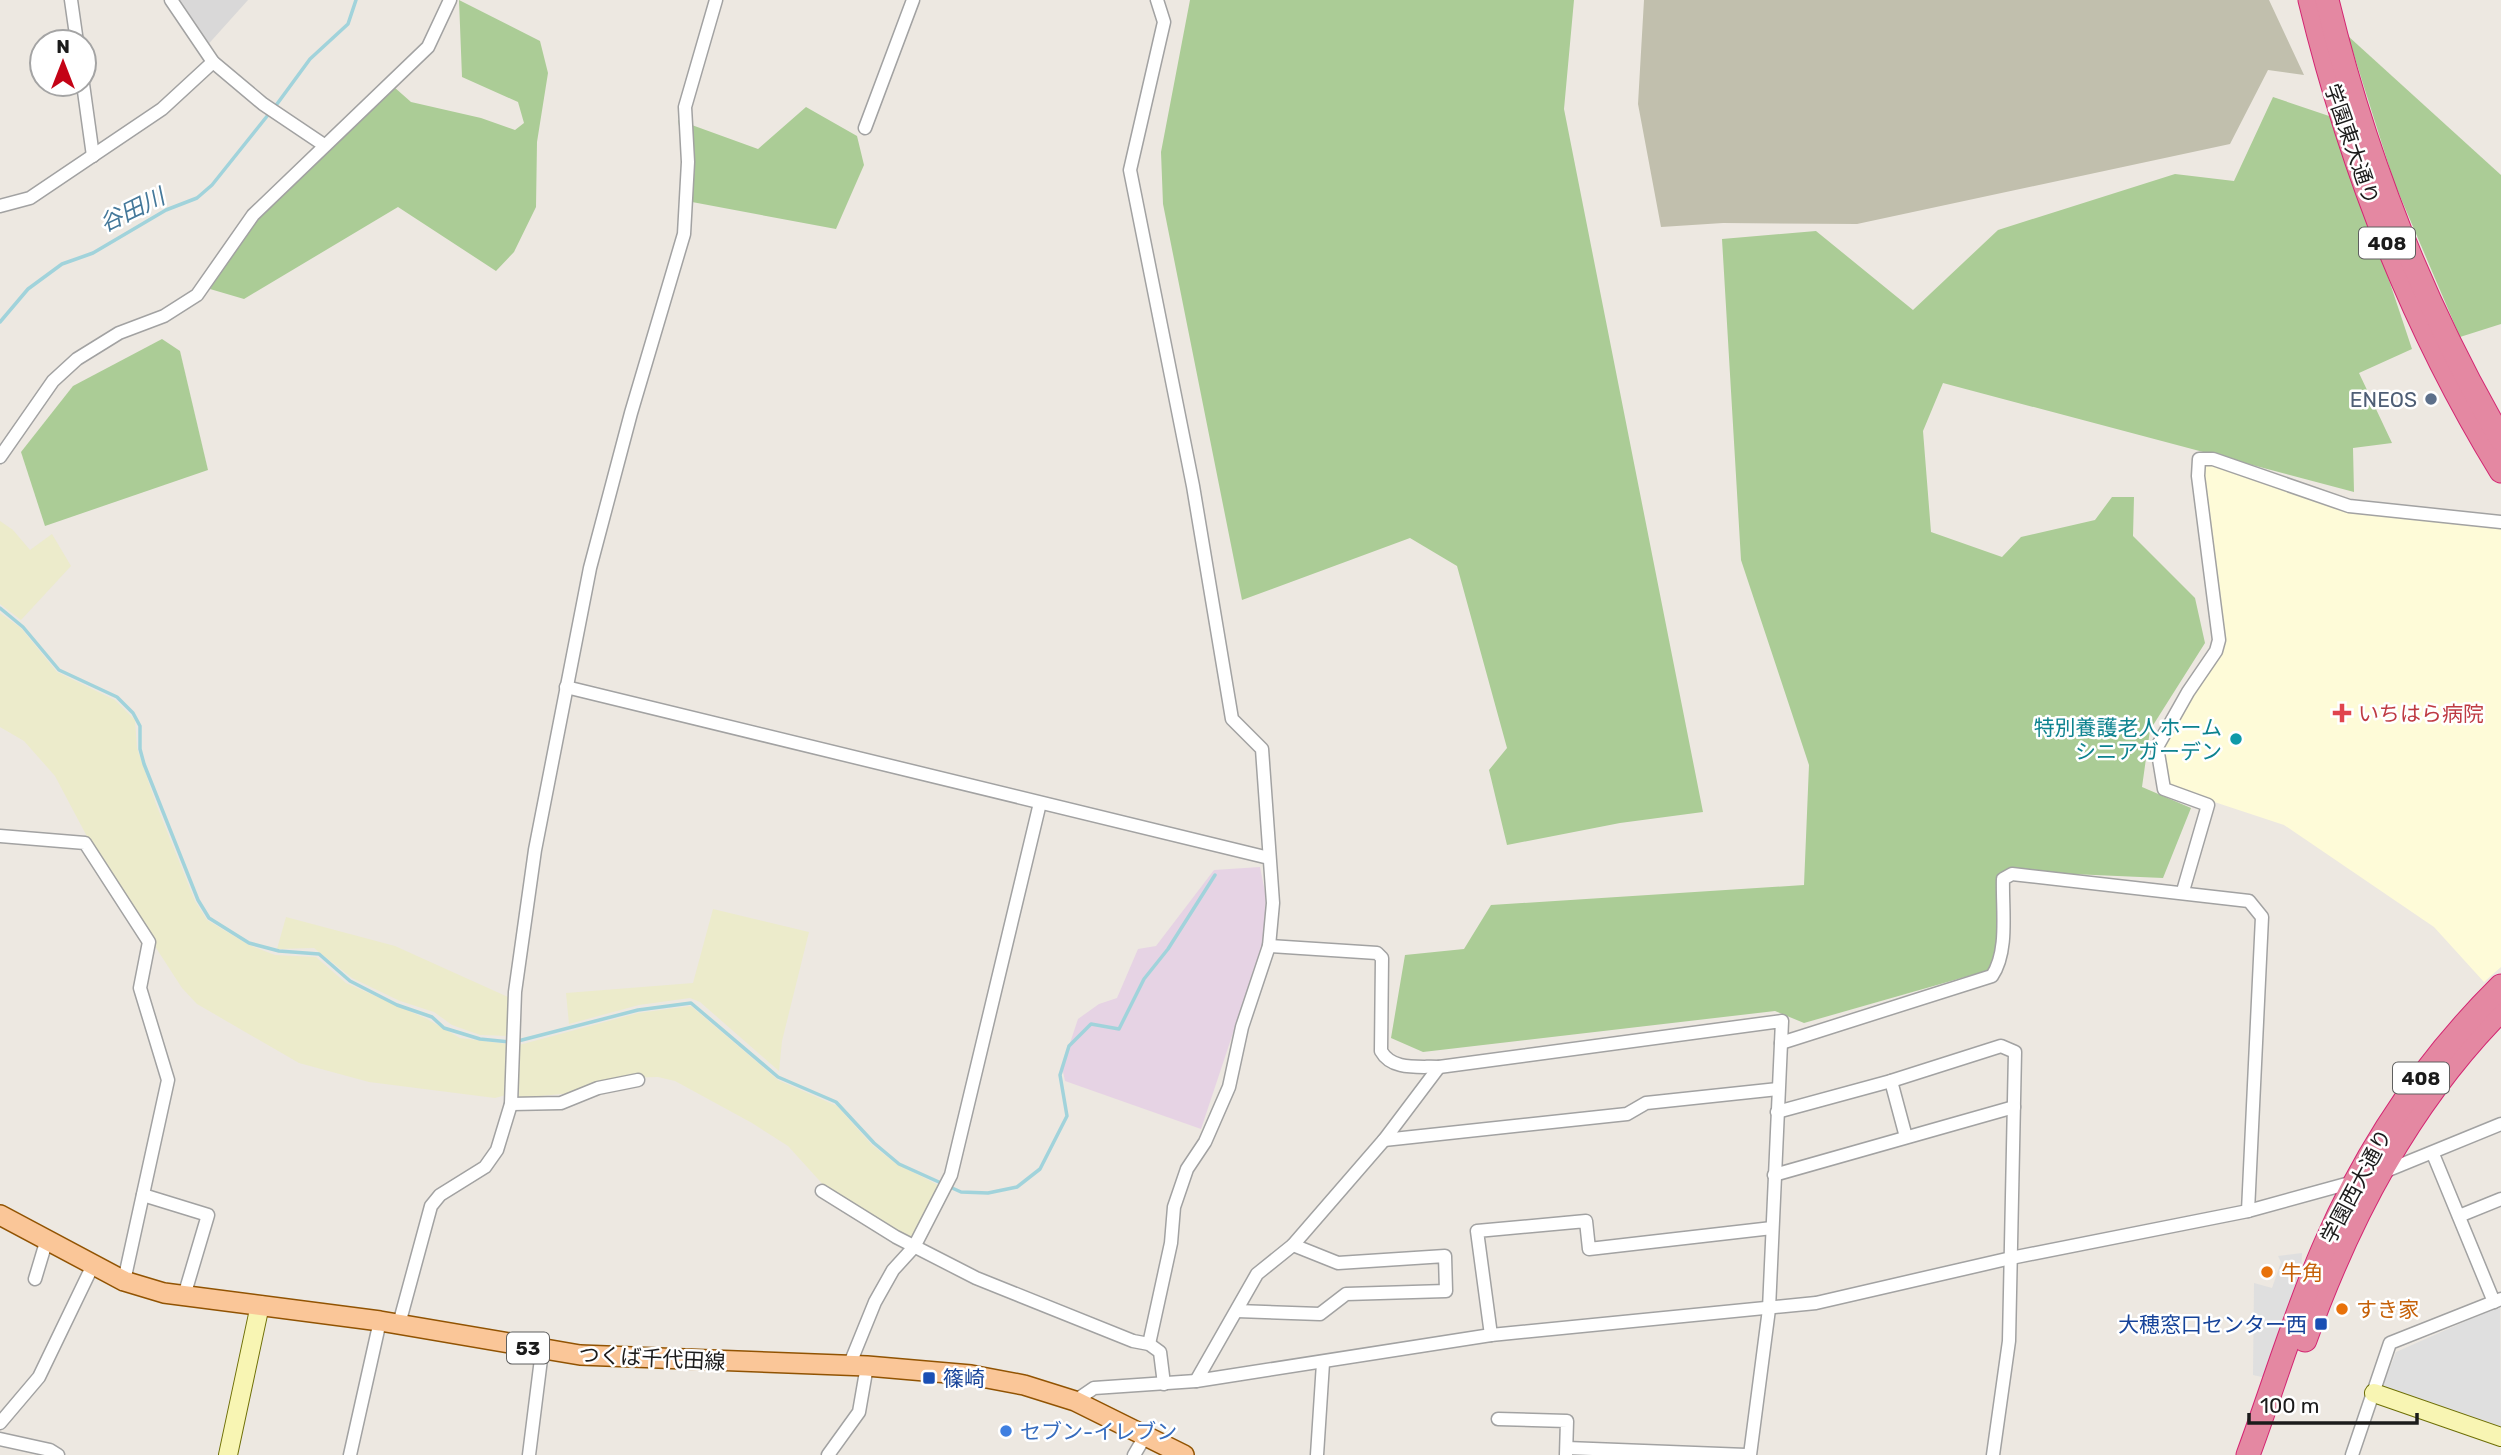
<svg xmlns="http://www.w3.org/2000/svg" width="2501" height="1455" viewBox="0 0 2501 1455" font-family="Rubik,'Noto Sans JP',sans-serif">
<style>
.residential{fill:#d9d8d8}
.industrial{fill:#e6d3e4}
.education{fill:#fefbd8}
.construction{fill:#c1bfad}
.farmland{fill:#ecebcb}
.forest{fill:#abcc96}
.parking{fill:#dfdfdf}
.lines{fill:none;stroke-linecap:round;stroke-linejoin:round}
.stream{stroke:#a1d3db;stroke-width:3.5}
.street-casing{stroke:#a2a2a2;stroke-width:15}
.secondary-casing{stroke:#6e6f06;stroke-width:20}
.primary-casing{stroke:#915302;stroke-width:22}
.highway-casing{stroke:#d32572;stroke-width:25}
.street{stroke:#fff;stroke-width:12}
.secondary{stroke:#f8f5b3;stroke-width:18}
.primary{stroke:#fac698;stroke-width:19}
.highway{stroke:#e488a2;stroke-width:23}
.service-dot{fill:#5c6f8a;stroke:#fff;stroke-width:2.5}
.health-dot{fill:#e0444e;stroke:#fff;stroke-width:2.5}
.culture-dot{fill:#0f9aa8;stroke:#fff;stroke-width:2.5}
.food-dot{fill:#e8710a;stroke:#fff;stroke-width:2.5}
.transit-dot{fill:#1a4fb4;stroke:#fff;stroke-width:2.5}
.shop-dot{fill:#3f7fe0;stroke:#fff;stroke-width:2.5}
.labels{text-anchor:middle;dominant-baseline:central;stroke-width:5;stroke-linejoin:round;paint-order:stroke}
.shield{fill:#fff;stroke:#5f5f5f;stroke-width:2}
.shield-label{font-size:19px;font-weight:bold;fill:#1b1b1b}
.street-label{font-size:21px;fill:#1b1b1b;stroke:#fff}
.service-label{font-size:21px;fill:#4e5e75;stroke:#fff;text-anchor:end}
.health-label{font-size:21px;fill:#be3a42;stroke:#fff;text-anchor:start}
.culture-label{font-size:21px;fill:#0d838f;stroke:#fff;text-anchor:end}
.food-label{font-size:21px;fill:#c56008;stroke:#fff;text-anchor:start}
.transit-label{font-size:21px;fill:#164399;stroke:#fff;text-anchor:end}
.shop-label{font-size:21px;fill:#366cbe;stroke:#fff;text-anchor:start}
.water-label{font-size:23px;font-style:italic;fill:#44789a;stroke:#fff}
</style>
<rect width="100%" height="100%" fill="#ede8e1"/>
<!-- residential -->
<polygon class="residential" points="174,0 248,0 204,49"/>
<!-- industrial -->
<polygon class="industrial" points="1260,867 1266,897 1263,943 1201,1129 1065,1081 1062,1067 1078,1019 1099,1004 1117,998 1138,949 1156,946 1214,870"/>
<!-- education -->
<polygon class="education" points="2206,463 2355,513 2501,528 2501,967 2484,982 2434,927 2284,825 2169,787 2163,749 2203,678 2217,661 2224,642 2201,469"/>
<!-- construction -->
<polygon class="construction" points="1644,0 2269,0 2304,75 2268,70 2230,144 1857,224 1723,223 1661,227 1638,104"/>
<!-- farmland -->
<g class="farmland">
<polygon points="0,521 13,530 30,550 52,534 71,566 21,620 0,604"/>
<polygon points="0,613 21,628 57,672 115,700 135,720 137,748 156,804 195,901 207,920 249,945 275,955 316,957 346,983 427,1019 460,1038 507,1044 506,1095 495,1098 369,1082 299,1063 197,1004 182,988 101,863 55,776 24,741 0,727"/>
<polygon points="713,909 809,932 782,1041 779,1071 700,1002 690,998 639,1005 569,1024 566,993 693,983"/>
<polygon points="286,917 395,946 508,997 512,1018 509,1036 480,1035 452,1025 434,1012 400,1001 352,978 314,948 277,949"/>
<polygon points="691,1006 778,1080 837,1106 872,1145 895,1163 942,1187 914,1243 827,1189 788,1146 752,1123 675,1081 658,1077 624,1078 572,1093 519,1098 519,1045 638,1013"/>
</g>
<!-- forest -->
<g class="forest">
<polygon points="459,0 540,41 548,73 537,142 536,207 514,252 496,271 398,207 244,299 210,289 260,213 318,162 394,87 411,102 481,118 515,130 524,123 518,102 462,77"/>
<polygon points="1190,0 1574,0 1564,109 1703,812 1620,823 1507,845 1489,770 1507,748 1457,566 1410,538 1242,600 1163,204 1161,152"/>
<polygon points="2348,36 2501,175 2501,324 2460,337 2394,182"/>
<polygon points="2273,97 2335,118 2412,349 2359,373 2392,443 2353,448 2354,492 1943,383 1923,431 1931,532 2002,557 2021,537 2095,520 2112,497 2134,497 2133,536 2195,598 2205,643 2150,730 2142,787 2191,808 2163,878 2004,871 1993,969 1804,1023 1775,1011 1423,1052 1391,1038 1405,955 1464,949 1491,905 1804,885 1809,765 1741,560 1722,239 1816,231 1913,310 1998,230 2175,174 2234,181"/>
<polygon points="806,107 857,136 864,165 836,229 692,202 678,120 758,149"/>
<polygon points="162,339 180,351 208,470 45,526 21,452 73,386"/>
</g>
<!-- parking -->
<g class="parking">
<polygon points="2302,1253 2301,1280 2266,1378 2253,1375 2254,1283 2272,1288 2281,1262 2278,1256"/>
<polygon points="2500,1306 2501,1431 2380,1393 2396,1352"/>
</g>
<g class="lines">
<!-- stream -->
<g class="stream">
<polyline points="277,104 310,59 348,24 356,0"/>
<polyline points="0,322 28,289 62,264 93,253 166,210 197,198 212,185 268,115"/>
<polyline points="0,608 23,627 59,670 117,697 133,713 140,726 140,749 144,764 198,900 209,918 249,943 279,951 319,954 350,981 397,1005 432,1017 444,1028 480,1039 510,1042"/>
<polyline points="518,1041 638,1010 691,1003 778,1077 836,1102 874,1143 899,1164 961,1192 988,1193 1017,1187 1040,1169 1067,1116 1060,1075 1069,1046 1091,1024 1119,1029 1144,979 1168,949 1215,875"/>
</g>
<defs>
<g id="street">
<polyline points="71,0 77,42"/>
<polyline points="171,0 213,62 263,104 324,145"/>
<polyline points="83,84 93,156"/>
<polyline points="865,128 913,0"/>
<polyline points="0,206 30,198 162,109 213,62"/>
<polyline points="0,457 53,381 77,359 119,333 164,316 197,295 253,215 428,47 450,0"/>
<polyline points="566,687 1269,858"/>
<polyline points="0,836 85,843 149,942 140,988 168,1080 124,1281"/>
<polyline points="2183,891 2208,805 2164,789 2157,747 2188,692 2216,651 2219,640 2198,476 2199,459 2213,459 2349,506 2501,522"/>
<path d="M1269,946L1377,953L1382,958L1381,1051C1392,1071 1419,1066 1439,1067L1782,1021L1769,1309L1750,1455"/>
<path d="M1781,1043L1992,976C2009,951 2002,909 2003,879L2012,874L2249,901L2262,917L2248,1211"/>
<polyline points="1891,1081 1906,1137"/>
<polyline points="511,1104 561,1103 598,1088 638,1080"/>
<polyline points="1777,1112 1891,1081 2001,1046 2015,1052 2009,1341 1993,1455"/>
<polyline points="1384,1140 1627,1114 1646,1103 1778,1089"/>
<polyline points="2433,1154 2494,1302"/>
<polyline points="2381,1173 2501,1124"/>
<polyline points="1774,1175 2014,1107"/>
<polyline points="822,1191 896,1237 976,1278 1133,1341 1149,1344 1160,1352 1164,1384"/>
<polyline points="143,1195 208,1215 184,1296"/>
<polyline points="2459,1216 2501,1199"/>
<polyline points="35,1279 47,1239"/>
<polyline points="1237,1311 1320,1314 1346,1294 1446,1291 1445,1256 1338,1263 1293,1245"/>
<polyline points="399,1324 431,1206 440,1195 485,1167 497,1150 511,1104 515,992 535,850 590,568 631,413 684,234 688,162 685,107 716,0"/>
<polyline points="1491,1335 1477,1231 1586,1221 1589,1249 1772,1228"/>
<polyline points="1149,1344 1171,1243 1174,1207 1187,1169 1205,1142 1229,1087 1242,1027 1269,946 1273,903 1262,749 1232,719 1193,486 1130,170 1164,22 1157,0"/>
<polyline points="849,1366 875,1302 893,1270 914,1247 951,1175 1040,803"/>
<polyline points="1196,1381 1257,1274 1293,1245 1384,1140 1439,1067"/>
<polyline points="1075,1401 1094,1388 1196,1381 1491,1335 1816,1303 2011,1258 2248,1211 2357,1181"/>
<polyline points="1498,1419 1567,1421 1566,1455"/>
<polyline points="0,1423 39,1377 93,1265"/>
<polyline points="0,1439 50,1450 58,1455"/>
<polyline points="1567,1448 1746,1455"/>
<polyline points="350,1455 380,1321"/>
<polyline points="529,1455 542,1351"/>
<polyline points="828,1455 859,1412 867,1366"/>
<polyline points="1134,1455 1144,1438"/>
<polyline points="1317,1455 1323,1363"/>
<polyline points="2352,1455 2390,1343 2501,1299"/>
</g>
<g id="secondary">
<polyline points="2374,1393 2501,1437"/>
<polyline points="228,1455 260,1305"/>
</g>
<polyline id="primary" points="0,1215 124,1281 164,1293 380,1321 580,1355 867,1366 971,1375 1024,1385 1075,1401 1184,1455"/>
<g id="highway">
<path d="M2310,0C2350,165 2412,326 2501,471"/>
<path d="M2327,0C2364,153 2422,303 2501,439"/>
<path d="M2305,1340C2349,1218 2409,1103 2501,1010"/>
<path d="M2248,1455C2274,1385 2295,1313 2325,1245C2367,1148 2426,1060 2501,986"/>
</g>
</defs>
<!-- street casing -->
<use href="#street" class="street-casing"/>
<!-- secondary casing -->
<use href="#secondary" class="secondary-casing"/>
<!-- primary casing -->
<use href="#primary" class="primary-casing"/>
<!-- highway casing -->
<use href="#highway" class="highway-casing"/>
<!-- street -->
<use href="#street" class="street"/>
<!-- secondary -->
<use href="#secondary" class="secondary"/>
<!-- primary -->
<use href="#primary" class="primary"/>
<!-- highway -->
<use href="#highway" class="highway"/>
</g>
<!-- markers -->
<circle class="service-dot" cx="2431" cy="399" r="7"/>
<path class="health-dot" d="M2338.5 702.5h7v7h7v7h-7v7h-7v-7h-7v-7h7z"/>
<circle class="culture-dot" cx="2236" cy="739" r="7"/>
<g class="food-dot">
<circle cx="2267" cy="1272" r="7"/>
<circle cx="2342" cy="1309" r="7"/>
</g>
<g class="transit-dot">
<rect x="2314" y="1317" width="14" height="14" rx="3.5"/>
<rect x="922" y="1371" width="14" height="14" rx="3.5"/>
</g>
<circle class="shop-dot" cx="1006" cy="1431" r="7"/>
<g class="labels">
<!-- shield labels -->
<g class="shield">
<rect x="2359" y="227.5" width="56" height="31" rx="5"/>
<rect x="2393" y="1062.5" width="56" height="31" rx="5"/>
<rect x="507" y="1332.5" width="42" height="31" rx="5"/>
</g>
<g class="shield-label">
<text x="2387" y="243">408</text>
<text x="2421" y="1078">408</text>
<text x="528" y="1348">53</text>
</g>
<!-- street labels -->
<g class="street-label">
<text transform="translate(2352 144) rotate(71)">学園東大通り</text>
<text transform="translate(2356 1186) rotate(-62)">学園西大通り</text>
<text transform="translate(652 1358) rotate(3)">つくば千代田線</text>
</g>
<!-- service labels -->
<g class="service-label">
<text x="2417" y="399">ENEOS</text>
</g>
<!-- health labels -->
<g class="health-label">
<text x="2358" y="713">いちはら病院</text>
</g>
<!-- culture labels -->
<g class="culture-label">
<text x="2222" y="727">特別養護老人ホーム<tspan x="2222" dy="24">シニアガーデン</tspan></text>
</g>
<!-- food labels -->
<g class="food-label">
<text x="2281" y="1272">牛角</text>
<text x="2356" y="1309">すき家</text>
</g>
<!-- transit labels -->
<g class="transit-label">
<text x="2307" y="1324">大穂窓口センター西</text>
<text x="943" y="1378" text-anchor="start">篠崎</text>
</g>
<!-- shop labels -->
<g class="shop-label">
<text x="1020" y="1431">セブン-イレブン</text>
</g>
<!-- water labels -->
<g class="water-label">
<text transform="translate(132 210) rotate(-26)">谷田川</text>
</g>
</g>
<!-- north arrow -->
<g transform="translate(63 63)"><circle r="33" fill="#ffffff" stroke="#a4a4a4" stroke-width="2"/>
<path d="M0-5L12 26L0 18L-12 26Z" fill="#c40316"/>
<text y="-10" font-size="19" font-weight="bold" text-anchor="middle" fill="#1b1b1b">N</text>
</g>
<!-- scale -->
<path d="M2249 1413v10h168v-10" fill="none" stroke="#1b1b1b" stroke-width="3.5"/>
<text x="2260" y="1413" font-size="21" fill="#1b1b1b" stroke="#ffffff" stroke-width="5" paint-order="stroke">100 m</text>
</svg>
